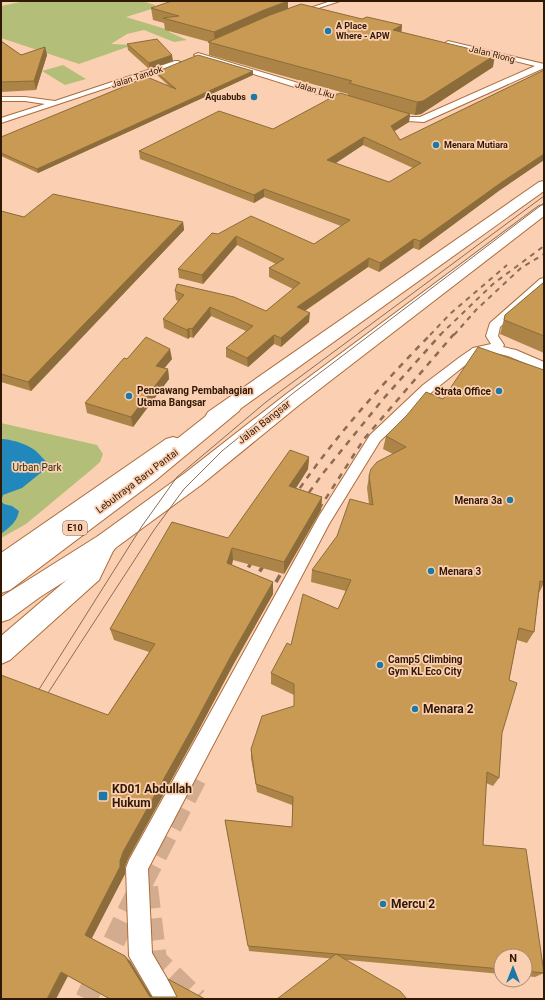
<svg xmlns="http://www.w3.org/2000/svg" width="545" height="1000" viewBox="0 0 545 1000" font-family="Roboto,sans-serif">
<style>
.green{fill:#b3bf79}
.water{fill:#2288bc}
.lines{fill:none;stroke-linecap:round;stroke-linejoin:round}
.street-tunnel{stroke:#d3ab8f;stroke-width:22;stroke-dasharray:22 10;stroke-linecap:butt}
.street-casing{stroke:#ac6c3b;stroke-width:2}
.secondary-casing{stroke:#ac6c3b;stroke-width:2}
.highway-casing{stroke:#ac6c3b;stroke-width:2}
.street{fill:#fff;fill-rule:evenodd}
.secondary{fill:#fff;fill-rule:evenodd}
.highway{fill:#fff;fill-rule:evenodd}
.tram{stroke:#8d6c53;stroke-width:1}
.rail-far2{stroke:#8d6c53;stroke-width:2;stroke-dasharray:5 5;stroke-linecap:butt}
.rail-far1{stroke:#8d6c53;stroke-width:2.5;stroke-dasharray:6 6;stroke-linecap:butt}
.rail{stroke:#8d6c53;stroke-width:3.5;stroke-dasharray:8 8;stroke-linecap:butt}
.wall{fill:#ac8447;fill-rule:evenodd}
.shaded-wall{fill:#8c6c3a}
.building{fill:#c89a53;stroke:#8c6c3a;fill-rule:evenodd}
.poi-dot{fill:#1c78a6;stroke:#fbd0b2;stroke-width:1.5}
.labels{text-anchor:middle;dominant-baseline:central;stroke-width:3.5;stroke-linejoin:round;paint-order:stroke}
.far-poi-label{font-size:9px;font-weight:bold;fill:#311803;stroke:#fbd0b2;text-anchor:start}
.far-street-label{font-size:9px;fill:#311803;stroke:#fbd0b2}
.shield{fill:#fbd0b2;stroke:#6e4f38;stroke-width:1}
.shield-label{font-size:9px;font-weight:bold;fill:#311803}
.poi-label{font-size:10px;font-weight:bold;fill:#311803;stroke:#fbd0b2;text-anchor:start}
.street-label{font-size:10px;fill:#311803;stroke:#fbd0b2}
.park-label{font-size:10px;fill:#2b3008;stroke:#fbd0b2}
.near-poi-label{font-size:12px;font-weight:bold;fill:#311803;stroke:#fbd0b2;text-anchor:start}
</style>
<rect width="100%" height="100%" fill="#fbd0b2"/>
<!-- green -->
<g class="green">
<polygon points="25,1 142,1 155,5 155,8 126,17 169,30 169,32 187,40 174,42 144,30 127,34 111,44 133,45 79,64 1,38 1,6"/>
<polygon points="63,65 86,79 65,85 42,71"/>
<polygon points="1,423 97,445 103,454 100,462 91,470 26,524 1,538"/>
</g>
<!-- water -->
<path class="water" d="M1,439C11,439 31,445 38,453C41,456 43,459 47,462L48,467L22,488L3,495L1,501L4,504L12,506L19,511C17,522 10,527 1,534Z"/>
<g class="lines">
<!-- street-tunnel -->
<g class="street-tunnel">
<polyline points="147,887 156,960 197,999"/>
<polyline points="86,999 146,875 198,774"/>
</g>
<defs>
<g id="street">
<polygon points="331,1 340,1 297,15 292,14"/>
<polygon points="448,41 544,64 544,68 424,122 407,121 387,116 386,114 390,112 408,117 420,117 535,66 446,44 445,43"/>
<polygon points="198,53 355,100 356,102 355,104 349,104 196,56 194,55"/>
<polygon points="175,61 178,61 182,63 1,123 1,118 45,104 25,101 1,101 1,97 25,97 55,101"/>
<polygon points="544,278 544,287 500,327 498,336 504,345 503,347 516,350 544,362 544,371 508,356 491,352 481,354 468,363 433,391 380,441 329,524 148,869 152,953 179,999 154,999 129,956 126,868 129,860 319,516 370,435 423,385 460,357 473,348 491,344 486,336 490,323 540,279"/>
</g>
<g id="secondary">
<polygon points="544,181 544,191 222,422 215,424 208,422 205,417 208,412 539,182"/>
<polygon points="544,205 544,216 299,405 201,485 114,549 99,580 10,660 1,664 1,636 83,566 98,536 185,473 285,395 539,206"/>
<polygon points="173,437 180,439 183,444 180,449 9,573 1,576 1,553 166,439"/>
</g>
<g id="highway">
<polygon points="232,399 239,401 242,406 239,411 156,480 10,590 1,593 1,570 140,468 225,401"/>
<polygon points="106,534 114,536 118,543 114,550 40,597 10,619 1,622 1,597 98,536"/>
</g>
</defs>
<!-- street casing -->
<use href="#street" class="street-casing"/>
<!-- secondary casing -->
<use href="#secondary" class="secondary-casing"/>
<!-- highway casing -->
<use href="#highway" class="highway-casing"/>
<!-- street -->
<use href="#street" class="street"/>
<!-- secondary -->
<use href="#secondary" class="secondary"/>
<!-- highway -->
<use href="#highway" class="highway"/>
<!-- tram -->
<g class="tram">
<polyline points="38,691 142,526 177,477 266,402 544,196"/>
<polyline points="48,693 154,530 184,489 222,451 292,394 544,203"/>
</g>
<!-- rail-far2 -->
<g class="rail-far2">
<polyline points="430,335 450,314 507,265"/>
<polyline points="440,335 493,284 544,246"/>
<polyline points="454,335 476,310 521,268 544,254"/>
</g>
<!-- rail-far1 -->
<g class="rail-far1">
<path d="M293,498C333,439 381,385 431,334"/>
<polyline points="302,502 324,472 384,398 441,334"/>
<polyline points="319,509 364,439 454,334"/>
</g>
<!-- rail -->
<g class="rail">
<polyline points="315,515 320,508"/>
<polyline points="240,581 256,555"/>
<polyline points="251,585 267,560"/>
<polyline points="268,596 287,563"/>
</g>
</g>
<!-- wall -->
<g class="wall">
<path d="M151,8L288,9L362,19L402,25L401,32L493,67L421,114L415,115L410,114L409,122L394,131L400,140L544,70V160L500,190L419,250L413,248L379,272L368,267L305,311L309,322L281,347L274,344L248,367L226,357V348L246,331L211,316L193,338L190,337L188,339L164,328L163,319L178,301L176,300L175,291L266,311L293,289L269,277V268L276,264L237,245L203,284L179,278L178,269L218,234L314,244L341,226L264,197L254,203L140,159L139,151L273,129L348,96V94L209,55V42L165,30L164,23L153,20ZM363,145L413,168L389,182L335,163Z"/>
<polygon points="1,41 21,55 45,47 47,55 36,90 1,92"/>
<polygon points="127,44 173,61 149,69 128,50"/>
<polygon points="156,72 253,75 38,173 1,156 1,137 169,86 157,75"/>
<polygon points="1,211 24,217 183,222 184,230 31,391 1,382"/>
<polygon points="544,282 544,353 500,334 505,315"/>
<polygon points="127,359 172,359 164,368 168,369 169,379 133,427 87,413 85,403"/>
<polygon points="544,370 544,583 539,593 534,632 527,643 517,640 509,680 502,733 499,778 493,786 486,783 483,845 544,973 535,977 525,976 525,956 501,956 501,974 249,951 225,820 292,827 292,805 257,792 251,758 251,749 294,706 294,695 271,684 271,673 291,645 338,609 346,591 311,582 312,570 369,504 367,488 369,476 393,454 383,449 386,436 443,399"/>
<polygon points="309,457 308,469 296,488 322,497 321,510 284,574 233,560 232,565 273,582 273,594 233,665 196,735 128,859 125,867 125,874 91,938 130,961 152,997 205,999 110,999 68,976 108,715 149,652 114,640 110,629 228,538"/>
</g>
<!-- shaded-wall -->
<g class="shaded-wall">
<polygon points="288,1 288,13 215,44 214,32 264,10"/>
<polygon points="402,25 401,37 393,30"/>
<polygon points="45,47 47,55 36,90 34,81"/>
<polygon points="172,55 173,61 149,69 149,63"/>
<polygon points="495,55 493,67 421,114 415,115 417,102"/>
<polygon points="253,71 253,75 38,173 37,169"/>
<polygon points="410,114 409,122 390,134 391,126"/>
<polygon points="364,137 363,145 327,169 327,160"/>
<polygon points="544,154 544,160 500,190 419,250 420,241 502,182"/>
<polygon points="264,189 264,197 254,203 254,195"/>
<polygon points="183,222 184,230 31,391 28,382"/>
<polygon points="236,236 237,245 203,284 202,275"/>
<polygon points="414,239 413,248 379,272 380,263"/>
<polygon points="369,258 368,267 297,316 297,307"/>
<polygon points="210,307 211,316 193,338 192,329"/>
<polygon points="310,313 309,322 281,347 281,338"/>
<polygon points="189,328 190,337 188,339 187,330"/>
<polygon points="274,335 274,344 248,367 247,358"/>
<polygon points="170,349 172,359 158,376 156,366"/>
<polygon points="168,369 169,379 133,427 131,417"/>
<polygon points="309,457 308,469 289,499 289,486"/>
<polygon points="322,497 321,510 284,574 284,562"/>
<polygon points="232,548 233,560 228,575 227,563"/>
<polygon points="273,582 273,594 233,665 196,735 128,859 125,867 125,874 91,940 85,935 120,861 123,852 232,654"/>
<polygon points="125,956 130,961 153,999 150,997"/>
<polygon points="61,972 68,976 56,999 47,999"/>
</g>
<!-- building -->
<g class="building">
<polygon points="172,1 288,1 264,10 214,32 163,18 179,16 151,8"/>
<polygon points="301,4 362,19 367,17 402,25 393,30 495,55 423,101 417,102 349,83 352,81 208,42 270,15"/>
<polygon points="157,39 172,55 149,63 127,44"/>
<polygon points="1,41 21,55 45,47 34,81 1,82"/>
<polygon points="198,55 253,71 37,169 1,153 1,137 147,77 176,89 156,72"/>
<path d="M544,70V154L502,182L420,241L414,239L380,263L369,258L297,307L310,313L281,338L274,335L247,358L226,348L253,326L210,307L192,329L189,328L187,330L163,319L184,295L175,291L177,284L234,297L266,311L300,283L269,268L284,259L236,236L202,275L178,269L212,233L218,234L251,216L314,244L350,220L264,189L254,195L139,151L219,111L273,129L340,93L410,114L391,126L400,140ZM364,137L421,163L389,182L327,160Z"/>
<polygon points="53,194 183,222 28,382 1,374 1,211 24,217"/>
<polygon points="544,282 544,336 504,320 505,315"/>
<polygon points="146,337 170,349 156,366 168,369 131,417 85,403 124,358 127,359"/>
<polygon points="478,347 544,370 544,582 540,581 534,632 519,628 509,680 517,683 502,733 499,778 487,772 483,845 526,849 544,973 525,971 525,956 501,956 501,969 336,954 400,991 407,999 277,999 336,954 248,946 225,820 292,827 293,797 256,784 251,749 262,716 294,706 294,684 271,673 287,643 291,645 303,594 338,609 351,580 312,570 337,536 350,499 373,505 369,476 371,469 377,462 406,447 386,436 407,415 426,392 443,399"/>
<polygon points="290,450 309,457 289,486 322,497 284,562 232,548 227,563 273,582 232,654 194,725 123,852 120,861 120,867 85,935 125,956 150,997 177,997 168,979 205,999 110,999 61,972 47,999 1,999 1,675 108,715 155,644 110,629 172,522 228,538"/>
</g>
<!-- markers -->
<g class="poi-dot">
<circle cx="328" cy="31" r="4"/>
<circle cx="254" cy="97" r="4"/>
<circle cx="436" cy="145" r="4"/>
<circle cx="499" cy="391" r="4"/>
<circle cx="129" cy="396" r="4"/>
<circle cx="510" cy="500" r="4"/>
<circle cx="431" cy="571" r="4"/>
<circle cx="380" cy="665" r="4"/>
<circle cx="415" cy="709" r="4"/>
<rect x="98" y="791" width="10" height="10" rx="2"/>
<circle cx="383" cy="904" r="4"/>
</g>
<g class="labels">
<!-- far-poi labels -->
<g class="far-poi-label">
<text x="336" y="26">A Place<tspan x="336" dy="10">Where - APW</tspan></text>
<text x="246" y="97" text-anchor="end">Aquabubs</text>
<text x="444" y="145">Menara Mutiara</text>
</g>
<!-- far-street labels -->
<g class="far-street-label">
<text transform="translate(492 54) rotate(14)">Jalan Riong</text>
<text transform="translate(137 77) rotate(-18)">Jalan Tandok</text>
<text transform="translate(315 90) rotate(17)">Jalan Liku</text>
</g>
<!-- shield labels -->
<rect class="shield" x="63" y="521" width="24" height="14" rx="3"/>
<g class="shield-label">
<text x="75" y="528">E10</text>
</g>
<!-- poi labels -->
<g class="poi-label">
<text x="137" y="390">Pencawang Pembahagian<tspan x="137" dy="12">Utama Bangsar</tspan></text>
<text x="491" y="391" text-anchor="end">Strata Office</text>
<text x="502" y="500" text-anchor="end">Menara 3a</text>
<text x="439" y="571">Menara 3</text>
<text x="388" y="659">Camp5 Climbing<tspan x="388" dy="12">Gym KL Eco City</tspan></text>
</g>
<!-- street labels -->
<g class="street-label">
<text transform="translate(264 422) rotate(-38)">Jalan Bangsar</text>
<text transform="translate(137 481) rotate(-37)">Lebuhraya Baru Pantai</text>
</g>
<!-- park labels -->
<g class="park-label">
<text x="37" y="467">Urban Park</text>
</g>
<!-- near-poi labels -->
<g class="near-poi-label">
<text x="423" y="709">Menara 2</text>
<text x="112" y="789">KD01 Abdullah<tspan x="112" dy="14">Hukum</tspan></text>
<text x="391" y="904">Mercu 2</text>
</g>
</g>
<!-- border -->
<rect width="545" height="1000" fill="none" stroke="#311803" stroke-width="4"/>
<!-- north arrow -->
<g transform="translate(513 968)"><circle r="19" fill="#fbd0b2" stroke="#aa866c"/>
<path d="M0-3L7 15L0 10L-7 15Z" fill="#1c78a6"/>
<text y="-6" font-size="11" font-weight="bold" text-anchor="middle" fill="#311803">N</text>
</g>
</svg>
